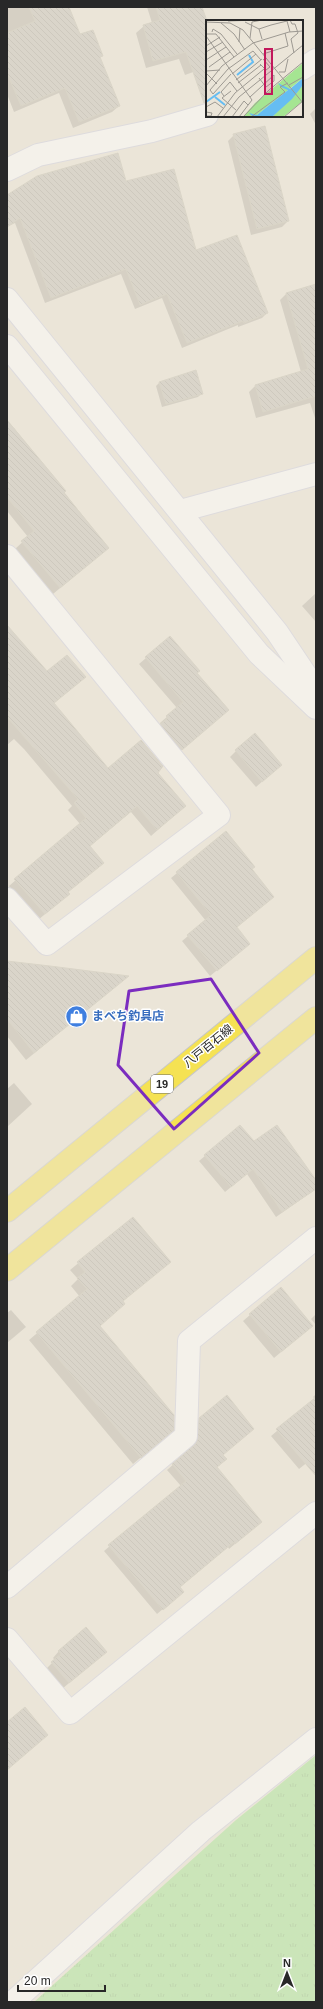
<svg xmlns="http://www.w3.org/2000/svg" width="323" height="2009" viewBox="0 0 323 2009" font-family="Arial,'Noto Sans JP',sans-serif">
<style>
.grass{fill:url(#grass-tufts)}
.shadow{fill:#0003}
.building{fill:url(#building-back-hatch);stroke:#c6c1b2}
.lines{fill:none;stroke-linecap:round;stroke-linejoin:round}
.minor-casing{stroke:#cecfe2;stroke-width:24}
.major-casing{stroke:#c7c7c7;stroke-width:24}
.minor{stroke:#fff;stroke-width:22}
.major{stroke:#f5e253;stroke-width:22}
.marked{fill:none;stroke:#7b2cbf;stroke-width:3;stroke-linejoin:round}
.labels{text-anchor:middle;dominant-baseline:central;stroke-width:3;stroke-linejoin:round;paint-order:stroke}
.shield{fill:#fff;stroke:#686868;stroke-width:1}
.shield-label{font-size:11px;font-weight:bold;fill:#282828}
.shop-label{font-size:12px;font-weight:bold;fill:#366cbe;stroke:#fff;text-anchor:start}
.street-label{font-size:12px;fill:#282828;stroke:#fff}
.inset-river{fill:none;stroke:#66bdf2;stroke-width:2}
.inset-road{fill:none;stroke:#9d9992;stroke-width:1}
.view{fill:#c2185b;fill-opacity:0.15;stroke:#c2185b;stroke-width:2}
.inset-edge{fill:none;stroke:#282828;stroke-width:2}
</style>
<defs>
<pattern id="grass-tufts" width="24" height="20" patternUnits="userSpaceOnUse"><rect width="24" height="20" fill="#a5e592"/><path d="M3 7l-1-3M5 7V3M7 7l1-3M15 17l-1-3M17 17v-4M19 17l1-3" fill="none" stroke="#8ec47e"/></pattern>
<pattern id="building-back-hatch" width="6" height="6" patternUnits="userSpaceOnUse"><rect width="6" height="6" fill="#c6c2b8"/><path d="M-1 5l2 2M0 0l6 6M5-1l2 2" fill="none" stroke="#aaa79e"/></pattern>
</defs>
<rect width="100%" height="100%" fill="#ebe5d8"/>
<!-- grass -->
<polygon class="grass" points="316,1755 316,2002 34,2002 236,1820"/>
<!-- shadow -->
<g class="shadow">
<polygon points="7,7 68,7 80,35 99,58 119,106 112,112 73,128 59,93 14,112 7,94"/>
<polygon points="147,7 201,7 207,24 207,67 185,75 179,59 146,68 136,33 144,26 152,23"/>
<polygon points="316,108 316,125 310,114"/>
<polygon points="234,135 288,221 282,227 251,235 228,141"/>
<polygon points="126,183 196,252 267,313 262,318 238,327 238,325 182,348 162,298 135,309 121,274 45,303 15,223 7,227 7,196"/>
<polygon points="316,285 316,421 310,403 256,418 249,392 256,385 301,372 280,300 287,293"/>
<polygon points="159,383 202,393 198,397 162,407 156,386"/>
<polygon points="14,428 108,548 53,594 15,549 28,537 7,511 7,433"/>
<polygon points="316,593 316,622 302,606"/>
<polygon points="7,626 47,673 85,677 53,704 108,769 157,773 185,806 151,836 131,812 89,847 62,900 38,920 9,886 80,824 68,810 72,806 24,749 14,739 7,745"/>
<polygon points="146,658 221,716 175,755 155,731 162,724 160,723 177,708 139,664"/>
<polygon points="236,751 281,765 256,787 230,757"/>
<polygon points="226,833 251,870 273,897 236,928 249,944 210,976 182,941 206,921 171,878"/>
<polygon points="7,962 119,984 26,1060 7,1036"/>
<polygon points="14,1083 32,1104 7,1127 7,1089"/>
<polygon points="240,1126 254,1143 316,1182 316,1189 276,1217 247,1174 225,1192 199,1161"/>
<polygon points="133,1218 169,1262 122,1302 99,1326 165,1437 133,1464 29,1340 80,1297 71,1286 78,1279 70,1270"/>
<polygon points="280,1289 305,1332 274,1358 243,1321"/>
<polygon points="11,1310 26,1327 7,1343 7,1313"/>
<polygon points="316,1314 316,1325 311,1319"/>
<polygon points="316,1394 316,1458 314,1457 299,1469 271,1436 315,1399 313,1397"/>
<polygon points="200,1419 222,1455 220,1465 216,1468 261,1522 229,1549 228,1547 179,1588 177,1597 157,1614 104,1551 181,1486 167,1470 192,1448 194,1425"/>
<polygon points="59,1651 106,1652 62,1689 46,1669 55,1660 53,1658"/>
</g>
<!-- building -->
<g class="building">
<polygon points="29,7 69,7 80,34 93,30 103,56 100,57 120,106 79,122 65,88 21,106 7,73 7,33 35,21"/>
<polygon points="156,7 202,7 207,21 207,102 204,103 186,52 153,61 143,25 160,20"/>
<polygon points="265,126 289,221 257,229 233,134"/>
<polygon points="118,153 126,181 174,169 196,250 237,235 268,313 244,323 243,321 187,343 167,294 140,305 126,269 51,298 20,218 7,227 7,195 37,176"/>
<polygon points="316,284 316,396 263,412 255,385 308,369 286,293"/>
<polygon points="196,370 203,394 166,404 159,382"/>
<polygon points="7,420 66,491 64,493 109,548 60,588 21,541 34,531 7,497"/>
<polygon points="7,625 47,671 67,655 86,677 54,703 108,768 141,740 163,766 158,773 186,806 157,830 137,806 90,846 104,863 68,892 70,894 45,914 14,879 86,818 74,803 78,799 7,717"/>
<polygon points="170,636 200,671 197,673 229,710 182,750 160,724 168,718 166,716 183,702 145,657"/>
<polygon points="255,733 282,765 262,782 235,750"/>
<polygon points="226,831 255,867 252,869 274,897 237,927 250,944 217,971 187,935 211,915 176,872"/>
<polygon points="7,961 50,966 129,976 34,1053 7,1019"/>
<polygon points="240,1125 254,1141 277,1125 316,1180 316,1189 282,1212 253,1169 231,1187 204,1155"/>
<polygon points="133,1217 171,1262 123,1301 125,1304 100,1326 174,1415 174,1430 141,1458 36,1332 87,1289 77,1278 85,1272 77,1262"/>
<polygon points="281,1287 313,1326 281,1352 249,1314"/>
<polygon points="227,1395 254,1429 223,1455 227,1459 217,1467 262,1522 235,1544 234,1542 180,1587 184,1592 163,1610 108,1545 186,1481 172,1464 197,1442 199,1418"/>
<polygon points="316,1397 316,1476 276,1429"/>
<polygon points="86,1627 107,1652 69,1683 51,1662 61,1654 58,1651"/>
<polygon points="25,1707 48,1735 7,1770 7,1722"/>
</g>
<g class="lines">
<defs>
<g id="minor">
<polyline points="302,69 316,60"/>
<polyline points="7,170 38,155 152,131 207,115"/>
<polyline points="7,299 277,632 316,690"/>
<polyline points="7,346 259,654 316,708"/>
<polyline points="180,511 316,474"/>
<polyline points="7,556 219,815 47,944 7,899"/>
<polyline points="7,1587 186,1436 189,1341 316,1238"/>
<polyline points="7,1639 70,1713 316,1513"/>
<polyline points="13,2002 201,1831 316,1739"/>
</g>
<g id="major">
<polyline points="7,1211 316,958"/>
<polyline points="7,1270 316,1018"/>
</g>
</defs>
<!-- minor casing -->
<use href="#minor" class="minor-casing"/>
<!-- major casing -->
<use href="#major" class="major-casing"/>
<!-- minor -->
<use href="#minor" class="minor"/>
<!-- major -->
<use href="#major" class="major"/>
</g>
<!-- marked area -->
<path d="M0 0H323V2009H0ZM211,979L259,1053L174,1129L118,1065L129,991Z" fill="#ebe5d8" fill-opacity=".55" fill-rule="evenodd"/>
<path class="marked" d="M211,979L259,1053L174,1129L118,1065L129,991Z"/>
<!-- icons -->
<defs>
<symbol id="shop-disc" viewBox="-11 -11 22 22"><circle r="9.5" fill="#3f7fe0" stroke="#fff"/><path d="M-5-2.5h2.3a2.7 3.5 0 0 1 5.4 0H5L5.5 6h-11ZM-1.5-2.5h3a1.5 2.3 0 0 0-3 0Z" fill="#fff"/></symbol>
</defs>
<g fill-rule="evenodd">
<use href="#shop-disc" x="64" y="1004" width="25" height="25"/>
</g>
<g class="labels">
<!-- shield labels -->
<rect class="shield" x="151" y="1075" width="22" height="18" rx="3"/>
<g class="shield-label">
<text x="162" y="1084">19</text>
</g>
<!-- shop labels -->
<g class="shop-label">
<text x="92" y="1016">まべち釣具店</text>
</g>
<!-- street labels -->
<g class="street-label">
<text transform="translate(208 1046) rotate(-39)">八戸百石線</text>
</g>
</g>
<!-- overview -->
<g transform="translate(206 20)">
<rect width="97" height="97" fill="#ebe5d8"/>
<path d="M97,43V58L51,95L37,97L49,83ZM97,65V81L77,97H66Z" fill="#a5e592"/>
<path d="M97,58V65L86,79L66,97H47L43,93L51,95L82,70L75,67L72,63L84,69Z" fill="#66bdf2"/>
<path class="inset-river" d="M31,55L47,42L43,35M9,77L19,85M0,82L14,72"/>
<path class="inset-road" d="M84,0L86,4H89L92,13M22,1L49,0M0,2L24,3L37,10L97,83M39,2L53,9M15,3L28,14L39,30M6,12L7,9L15,14L31,34M79,13L82,26M0,14H10L28,37M0,16L46,80L33,97M44,18L46,2L56,0M56,19L53,9L65,5L81,1L84,12M33,22L34,8M0,26L14,17M0,32L17,22M88,33L85,19L92,13M57,34L82,26M0,40L20,27M54,44L60,50L64,47L57,39M3,47L24,32M0,51L14,50M73,52H79L82,39M0,53L11,64M25,54L7,74L4,70L22,49L47,31L55,40M26,54L50,34M53,58L60,67L68,61V55M30,60L56,39M32,63L55,45M83,65L97,57M0,66L16,46L47,23L83,12L97,11M25,71L16,78L30,90M18,76L15,72L24,62L31,71M44,77L68,55M0,87L9,82L17,88M0,92L6,93L5,96H0M11,97L29,73L58,49M17,97L33,77L97,25M26,97L38,81L42,85M37,97L63,70L97,42M45,97L79,72L74,67L82,63M78,97L97,81"/>
<path class="view" d="M59,29H66V74H59Z"/>
<rect width="97" height="97" class="inset-edge"/>
</g>
<!-- border -->
<rect width="323" height="2009" fill="none" stroke="#282828" stroke-width="16"/>
<!-- north arrow -->
<g transform="translate(287 1973)" stroke="#ffffff" stroke-width="3" paint-order="stroke">
<path d="M0-3L7 15L0 10L-7 15Z" fill="#282828"/>
<text y="-6" font-size="11" font-weight="bold" text-anchor="middle" fill="#282828">N</text>
</g>
<!-- scale -->
<path d="M18 1985v6h87v-6" fill="none" stroke="#282828" stroke-width="2"/>
<text x="24" y="1985" font-size="12" fill="#282828" stroke="#ffffff" stroke-width="3" paint-order="stroke">20 m</text>
</svg>
